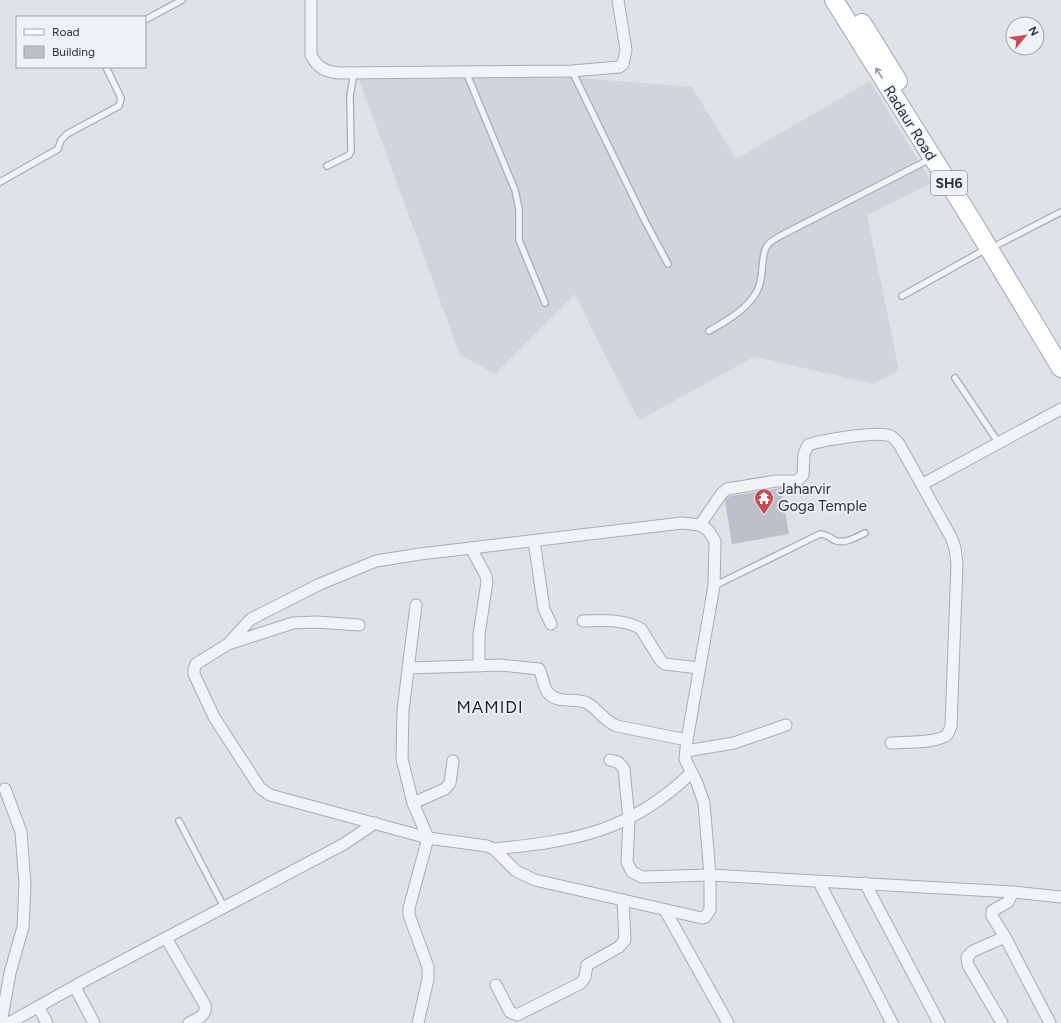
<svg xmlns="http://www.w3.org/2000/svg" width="1061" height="1023" viewBox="0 0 1061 1023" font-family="Figtree,sans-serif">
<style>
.built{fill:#d1d4dc}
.building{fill:#bdc0ca}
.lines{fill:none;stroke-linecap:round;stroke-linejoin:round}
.service-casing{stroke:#a8acb4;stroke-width:8}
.minor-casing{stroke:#a8acb4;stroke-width:13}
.primary-casing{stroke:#9fa5b2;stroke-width:20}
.service{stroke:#f1f3f6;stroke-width:5.5}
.minor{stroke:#f1f3f6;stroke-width:11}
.primary{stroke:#fff;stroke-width:18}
.oneway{stroke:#94979e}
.labels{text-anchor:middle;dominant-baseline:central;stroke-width:3.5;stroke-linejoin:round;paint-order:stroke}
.shield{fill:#eef1f5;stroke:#646974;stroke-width:1}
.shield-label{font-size:14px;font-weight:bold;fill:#292f3d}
.street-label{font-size:15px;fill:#292f3d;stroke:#eef1f5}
.poi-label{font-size:15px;fill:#292f3d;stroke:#eef1f5;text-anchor:start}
.quarter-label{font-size:17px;letter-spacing:1px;fill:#1b202e;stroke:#eef1f5}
</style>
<rect width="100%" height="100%" fill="#dfe2e7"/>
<!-- built -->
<polygon class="built" points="357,74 473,74 581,78 692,87 736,159 870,81 932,183 867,215 899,370 874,384 754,357 639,420 602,350 575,294 495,374 460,355"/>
<!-- building -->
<polygon class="building" points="781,488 789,534 732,544 725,501 727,498 730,496"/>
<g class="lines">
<defs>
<g id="service">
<polyline points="145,20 182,0"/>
<polyline points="572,71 645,221 668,264"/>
<polyline points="466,72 515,190 519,209 519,240 545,303"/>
<polyline points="327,166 349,155 351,151 350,96 354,73"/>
<polyline points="0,182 58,149 61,140 67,134 119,106 121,98 106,67"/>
<polyline points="999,244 1061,212"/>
<polyline points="902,296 986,249"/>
<path d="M709,331C726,321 745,311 756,293C765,279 760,255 767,246C770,241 777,238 782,235L930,159"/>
<polyline points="955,378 998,442"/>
<path d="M714,586L820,534C826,534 829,537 834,540C844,545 856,537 865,533"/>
<polyline points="179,821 224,907"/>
</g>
<g id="minor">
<path d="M311,0V55C317,68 326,72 340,73L572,71L619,67L623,64L626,50L618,0"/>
<polyline points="923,484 1061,409"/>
<path d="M700,525L722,493L727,489L776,481H797L803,475L804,454L808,445C822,440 872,432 887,435C892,435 896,440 899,444L951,537L955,548L957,564L951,726C950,729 949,732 947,735C938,743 904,742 891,743"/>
<polyline points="534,541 544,609 551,624"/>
<polyline points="471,548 486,576 487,582 479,634 479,666"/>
<polyline points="416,605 403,710 402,759 413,803 428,838 409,908 409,915 428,967 428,979 418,1023"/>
<path d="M583,621C601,620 625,619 641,629L661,661L665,664L699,668"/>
<polyline points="228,644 251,619 320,584 376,561 420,554 682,523 700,525 708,530 715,541 714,586 687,740 685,759 697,783 704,803 710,875 710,910 705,917 702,918 535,880 516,871 494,849 487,846 428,838 270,795 260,788 214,717 194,674 194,669 196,664 228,644 293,623 317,622 359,625"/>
<path d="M409,668L501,665L539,669C543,677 543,686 548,693C560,705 574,697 587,703C598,709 604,721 617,726L687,740"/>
<polyline points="686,751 734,743 786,725"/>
<polyline points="610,760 618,762 624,769 629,820 627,862 632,872 642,877 710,875 1013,892 1061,897"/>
<polyline points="413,803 445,789 450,783 453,761"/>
<path d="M494,849C575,841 630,832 691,773"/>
<polyline points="819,882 892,1023"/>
<polyline points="865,883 939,1023"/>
<polyline points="1013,892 1008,902 992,911 992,916 1005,937 1050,1023"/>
<polyline points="665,910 728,1023"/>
<path d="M166,938L205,1005C207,1016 198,1018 189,1023"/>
<polyline points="496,985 510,1012 517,1015 581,983 585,977 587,965 619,947 625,940 623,900"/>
<polyline points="75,987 94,1023"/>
<polyline points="39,1008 47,1023"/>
<polyline points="1,1023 10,973 23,927 25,884 21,832 5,789"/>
<polyline points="9,1023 84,981 344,844 375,823"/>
<polyline points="1002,1023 968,965 967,957 973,951 1005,937"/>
</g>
<g id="primary">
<polyline points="834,0 971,219 1061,368"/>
<polyline points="862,23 898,81"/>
</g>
</defs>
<!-- service casing -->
<use href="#service" class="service-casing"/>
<!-- minor casing -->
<use href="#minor" class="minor-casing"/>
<!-- primary casing -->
<use href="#primary" class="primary-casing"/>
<!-- service -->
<use href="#service" class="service"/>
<!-- minor -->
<use href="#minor" class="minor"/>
<!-- primary -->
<use href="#primary" class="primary"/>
</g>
<!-- one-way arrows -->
<defs><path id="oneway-shaft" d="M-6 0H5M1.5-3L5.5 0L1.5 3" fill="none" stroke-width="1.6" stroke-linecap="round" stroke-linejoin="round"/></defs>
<use class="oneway" href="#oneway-shaft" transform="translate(879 73) rotate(-122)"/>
<!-- icons -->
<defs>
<symbol id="temple-pin" viewBox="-11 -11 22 30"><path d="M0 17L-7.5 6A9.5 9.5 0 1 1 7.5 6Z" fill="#c44c53" stroke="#eef1f5"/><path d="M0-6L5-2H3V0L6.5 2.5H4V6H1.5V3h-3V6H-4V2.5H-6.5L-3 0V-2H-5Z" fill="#fff"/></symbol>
</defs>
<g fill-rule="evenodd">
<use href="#temple-pin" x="753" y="487" width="22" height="30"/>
</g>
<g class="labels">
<!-- shield labels -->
<rect class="shield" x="931" y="171" width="36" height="24" rx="3"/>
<g class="shield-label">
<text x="949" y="183">SH6</text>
</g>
<!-- street labels -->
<g class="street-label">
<text transform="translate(910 123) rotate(58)">Radaur Road</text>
</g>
<!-- poi labels -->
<g class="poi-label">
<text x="778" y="489">Jaharvir<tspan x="778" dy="17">Goga Temple</tspan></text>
</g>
<!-- quarter labels -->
<g class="quarter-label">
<text x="490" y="707">MAMIDI</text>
</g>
</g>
<!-- legend -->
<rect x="16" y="16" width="130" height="52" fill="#eef1f5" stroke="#9fa3ab"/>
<rect x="24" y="29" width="20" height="6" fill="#ffffff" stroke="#9fa3ab"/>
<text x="52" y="36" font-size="12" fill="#292f3d">Road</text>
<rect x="24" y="46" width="20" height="12" fill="#bdc0ca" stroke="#9fa3ab"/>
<text x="52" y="56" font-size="12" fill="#292f3d">Building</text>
<!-- north arrow -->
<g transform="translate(1025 36) rotate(61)"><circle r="19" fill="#eef1f5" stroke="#9fa3ab"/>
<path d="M0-3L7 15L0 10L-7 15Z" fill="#c44c53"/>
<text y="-6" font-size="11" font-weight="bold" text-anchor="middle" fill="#292f3d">N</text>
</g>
</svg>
